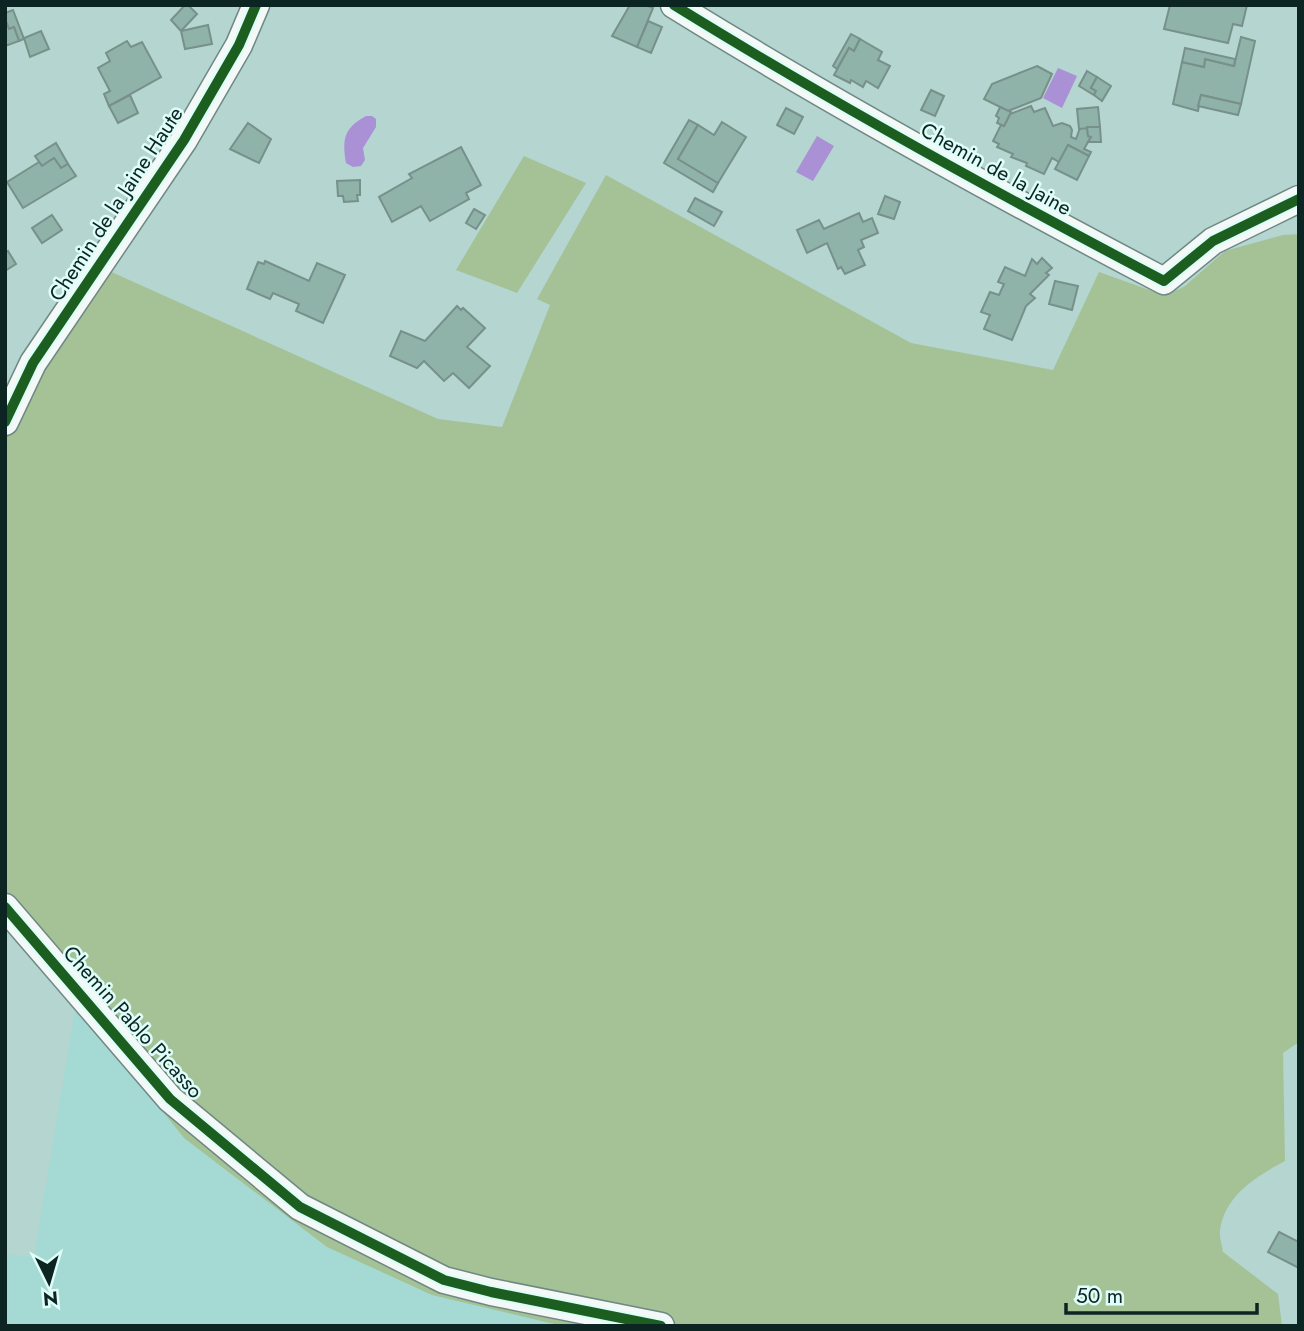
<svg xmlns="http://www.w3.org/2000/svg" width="1304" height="1331" viewBox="0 0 1304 1331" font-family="Jost,sans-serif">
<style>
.built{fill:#a4dad3}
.green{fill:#a4c296}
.water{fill:#aa90d4}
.building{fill:#8fb3a9;stroke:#78908a;stroke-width:2}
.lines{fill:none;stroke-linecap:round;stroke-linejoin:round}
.street-casing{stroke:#6e8985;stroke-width:29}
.street{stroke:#f4f9f8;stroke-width:26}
.cycleway-casing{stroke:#dffdf9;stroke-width:15}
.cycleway{stroke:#1b5e20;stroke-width:10}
.labels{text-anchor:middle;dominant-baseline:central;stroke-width:5;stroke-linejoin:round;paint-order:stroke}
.street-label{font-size:21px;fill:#0c2523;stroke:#dffdf9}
</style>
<rect width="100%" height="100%" fill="#b4d5d0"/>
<!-- built -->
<polygon class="built" points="78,991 660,1326 5,1326 5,1254 34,1257"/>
<!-- green -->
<g class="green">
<polygon points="524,156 586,183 517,293 456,270"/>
<path d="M606,175L911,343L1053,370L1099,272L1155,292H1173L1185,286L1225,251L1283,235L1299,234V1042L1283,1053L1285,1161C1257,1176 1225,1195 1220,1230C1219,1237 1222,1245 1223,1252L1278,1294L1282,1326H562L432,1295L327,1247L184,1138L67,991L5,921V426L107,270L438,419L502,427L550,305L537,299Z"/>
</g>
<!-- water -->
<g class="water">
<polygon points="1058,68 1077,76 1062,108 1043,98"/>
<path d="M366,116H372L376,119V127L363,148L365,160L361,166L353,167L346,163C342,139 344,128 366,116Z"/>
<polygon points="817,136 834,146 813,181 796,172"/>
</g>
<!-- building -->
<g class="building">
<polygon points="185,5 188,5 197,14 181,31 171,20"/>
<polygon points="630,5 646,5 653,8 637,47 612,36"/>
<polygon points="1170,5 1247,5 1242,26 1233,24 1228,43 1164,29"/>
<polygon points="13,10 24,39 19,41 14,27 9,29 5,19 5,13"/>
<polygon points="5,19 9,29 14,27 19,41 5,46"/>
<polygon points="648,21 662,27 651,53 637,47"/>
<polygon points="208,25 212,44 185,49 181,31"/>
<polygon points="41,31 49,49 30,57 24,38"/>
<polygon points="851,34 860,39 854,51 849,48 837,69 833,66"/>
<polygon points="1241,37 1255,41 1241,104 1201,95 1198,111 1173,104 1182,62 1204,67 1205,59 1234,66"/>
<polygon points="860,39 882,52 878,60 890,66 878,88 866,81 863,87 851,80 850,83 834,75 849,48 854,51"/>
<polygon points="127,41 131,47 142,42 161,77 109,106 104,94 110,91 98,68 110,61 106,53"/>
<polygon points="1185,48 1235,59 1234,66 1205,59 1204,67 1182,62"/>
<polygon points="1037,66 1052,74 1041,98 1008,111 984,99 992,84"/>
<polygon points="1087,71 1097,77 1091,88 1096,91 1094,95 1079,86"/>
<polygon points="1097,77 1111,86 1102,101 1094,95 1096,91 1091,88"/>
<polygon points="931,90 944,96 935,116 921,110"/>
<polygon points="130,95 138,113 118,123 109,106"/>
<polygon points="1201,95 1241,104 1238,115 1198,106"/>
<polygon points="1031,106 1034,112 1045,108 1053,126 1062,123 1070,126 1072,130 1071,137 1076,139 1080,128 1087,127 1088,136 1091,137 1084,149 1091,152 1089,156 1068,145 1059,162 1052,158 1044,174 1026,166 1027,163 1011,157 1013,154 997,147 999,144 993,141 1001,125 1004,126 1010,114"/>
<polygon points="1000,107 1011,112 1004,126 997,123 999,118 996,116"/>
<polygon points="1098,107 1100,127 1079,129 1077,109"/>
<polygon points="786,108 803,117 794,134 777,125"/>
<polygon points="689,120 698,125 678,159 718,183 713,192 664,163"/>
<polygon points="722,122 746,137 718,183 678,159 698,125 714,135"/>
<polygon points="248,123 271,139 259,163 230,149"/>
<polygon points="1087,127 1100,127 1101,142 1088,142 1091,137 1088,136"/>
<polygon points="56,143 68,164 61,168 54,158 42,166 35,156"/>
<polygon points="1068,145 1089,156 1077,180 1055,169"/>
<polygon points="461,147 481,185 466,193 469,199 430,221 421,206 392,222 379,197 412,178 409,174"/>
<polygon points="54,158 61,168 68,164 76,176 23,208 7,182 39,162 42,166"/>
<polygon points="360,180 360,195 357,195 358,201 344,202 343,196 338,196 337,181"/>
<polygon points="885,196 900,202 894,219 878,214"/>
<polygon points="695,198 722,212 714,226 688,211"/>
<polygon points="474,209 485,215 476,229 466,223"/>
<polygon points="859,213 863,222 872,218 878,233 861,240 864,247 858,250 865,265 845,274 841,267 838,269 827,243 807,253 797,230 819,220 824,229"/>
<polygon points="52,215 62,230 42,243 32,228"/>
<polygon points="8,251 16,264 5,271 5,253"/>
<polygon points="1042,258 1052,268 1046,273 1049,275 1030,294 1035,298 1026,306 1012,340 984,329 990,315 981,312 990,292 999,295 1004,284 998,282 1005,267 1025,276 1032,259 1037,264"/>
<polygon points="265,261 309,281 317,263 345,275 323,323 296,311 299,304 273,293 270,299 247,289 258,262 264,264"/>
<polygon points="1055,281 1078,286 1072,310 1049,304"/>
<polygon points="457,306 461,310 463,308 485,328 467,347 490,366 469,388 453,373 444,381 424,361 417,368 390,356 401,331 425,341"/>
<polygon points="1279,1232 1299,1242 1299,1268 1268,1252"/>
</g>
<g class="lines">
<defs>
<g id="street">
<path d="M674,5C834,104 998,194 1164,281L1213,241L1299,199"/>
<polyline points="5,422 33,363 184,140 239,45 256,5"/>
<polyline points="5,907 170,1099 300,1207 444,1280 491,1292 661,1326"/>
</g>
</defs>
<!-- street casing -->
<use href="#street" class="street-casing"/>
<!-- street -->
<use href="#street" class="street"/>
<defs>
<g id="cycleway">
<path d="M674,5C834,104 998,194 1164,281L1213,241L1299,199"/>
<polyline points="5,422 33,363 184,140 239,45 256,5"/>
<polyline points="5,907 170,1099 300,1207 444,1280 491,1292 661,1326"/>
</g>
</defs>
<!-- cycleway casing -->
<use href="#cycleway" class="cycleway-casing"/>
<!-- cycleway -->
<use href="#cycleway" class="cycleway"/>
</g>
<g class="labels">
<!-- street labels -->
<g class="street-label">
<text transform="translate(996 169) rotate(29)">Chemin de la Jaine</text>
<text transform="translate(116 204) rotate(-57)">Chemin de la Jaine Haute</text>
<text transform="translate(133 1022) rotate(48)">Chemin Pablo Picasso</text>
</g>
</g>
<!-- border -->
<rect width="1304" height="1331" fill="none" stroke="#0c2523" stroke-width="14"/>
<!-- north arrow -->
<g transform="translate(49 1282) rotate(175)" stroke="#dffdf9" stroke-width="5" paint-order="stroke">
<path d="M0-5L12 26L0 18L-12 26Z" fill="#0c2523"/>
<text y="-10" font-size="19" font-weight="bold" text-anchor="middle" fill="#0c2523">N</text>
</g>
<!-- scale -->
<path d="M1066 1303v10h191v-10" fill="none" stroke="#0c2523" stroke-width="3.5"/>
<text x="1076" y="1303" font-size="21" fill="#0c2523" stroke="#dffdf9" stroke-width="5" paint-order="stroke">50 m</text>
</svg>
